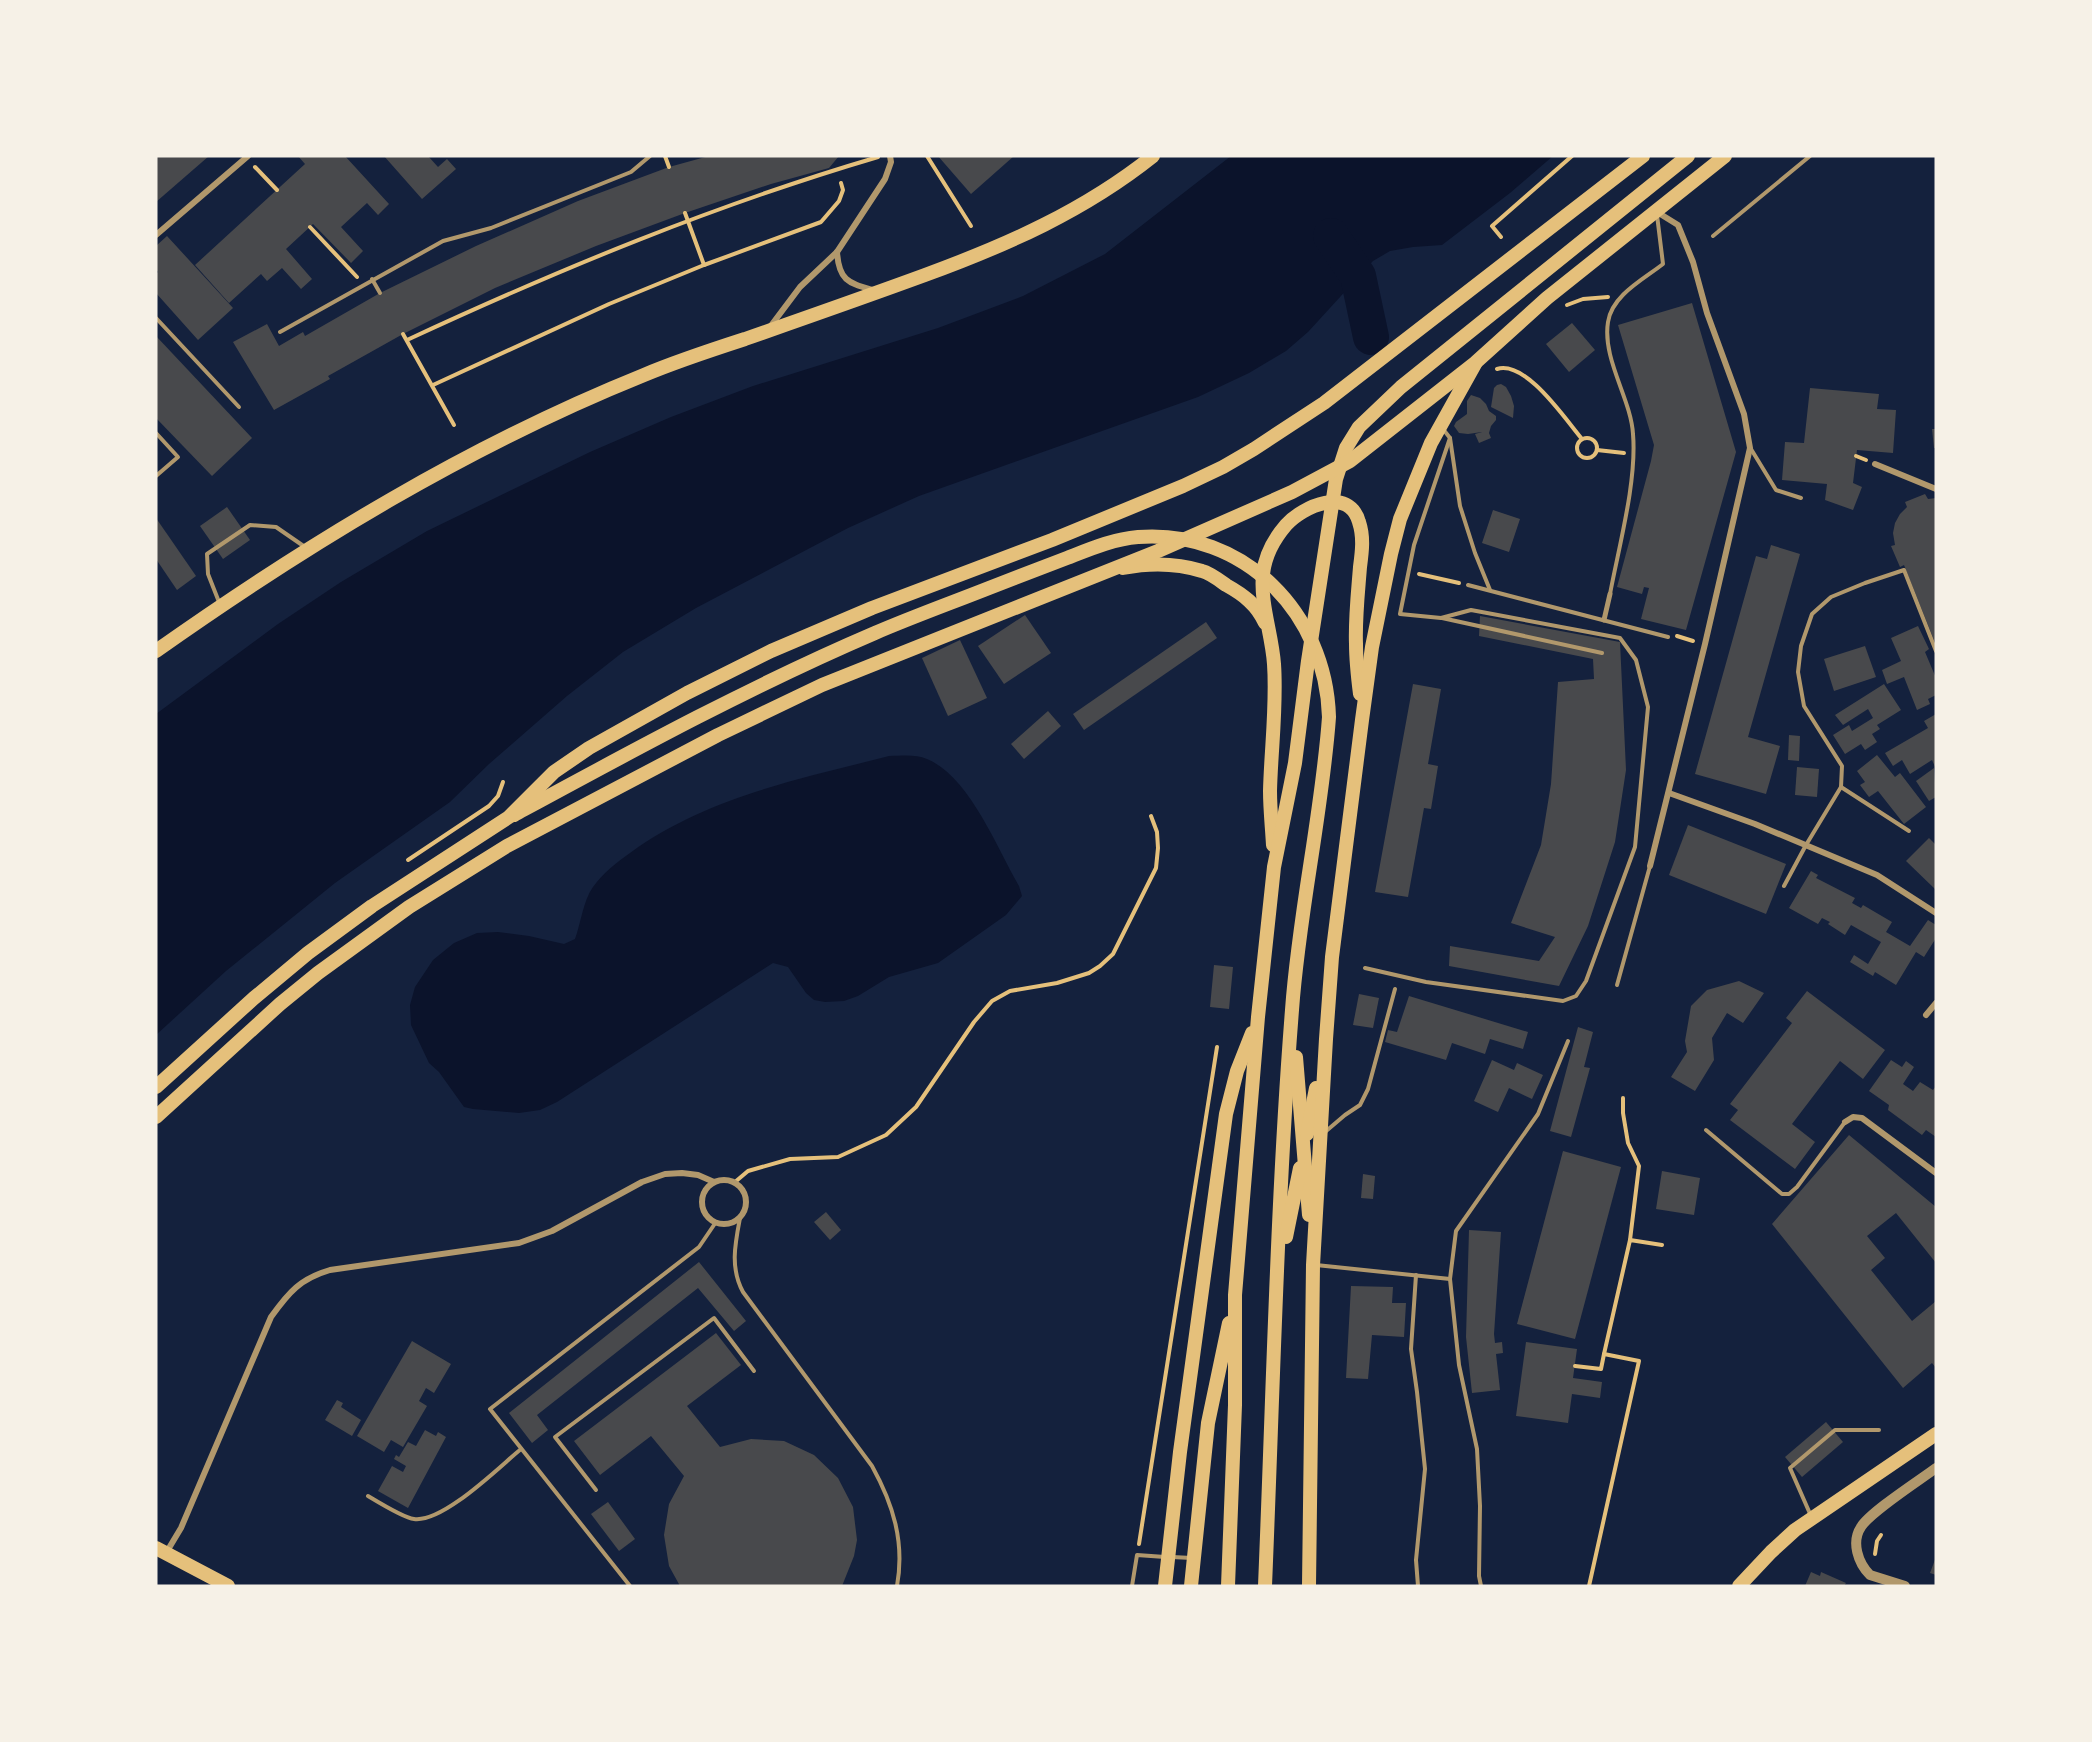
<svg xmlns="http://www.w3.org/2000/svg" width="2092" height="1742" viewBox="0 0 2092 1742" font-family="'Archivo Narrow',sans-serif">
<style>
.water{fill:#0b132b}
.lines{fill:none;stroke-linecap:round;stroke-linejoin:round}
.river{stroke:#0b132b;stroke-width:36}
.building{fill:#48494c}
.path{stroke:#e5c07b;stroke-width:4}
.service{stroke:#b1986c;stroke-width:4}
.pedestrian{stroke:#b1986c;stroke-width:5}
.minor{stroke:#b1986c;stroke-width:6}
.tertiary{stroke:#b1986c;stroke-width:10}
.primary{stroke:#e5c07b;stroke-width:14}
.trunk{stroke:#e5c07b;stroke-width:14}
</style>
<rect width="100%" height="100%" fill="#14213d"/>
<!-- water -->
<g class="water">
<polygon points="1231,156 1553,156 1510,193 1442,245 1413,247 1390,251 1373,261 1308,332 1286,351 1249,373 1198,397 919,496 848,528 696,608 623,652 567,696 489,764 450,802 335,883 226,971 156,1035 156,714 278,624 341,582 427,531 590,452 671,417 753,386 938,328 1023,296 1105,254"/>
<path d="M889,756C901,756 916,754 927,759C969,776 997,848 1019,886L1022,896L1006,915L938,963L889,977L858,996L844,1001L825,1002L814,1000L806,993L788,967L773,963L557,1102L540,1110L519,1113L473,1109L464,1107L439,1072L429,1063L411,1025L410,1005L415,987L433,960L454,943L477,933L498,932L529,936L564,944L575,939C581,923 583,901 593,887C603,873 616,863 630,853C706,797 800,779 889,756Z"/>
</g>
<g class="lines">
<!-- river -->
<polyline class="river" points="1331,236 1358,276 1371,337"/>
</g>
<!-- building -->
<g class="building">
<polygon points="156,156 209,156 156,202"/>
<polygon points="298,156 345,156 389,204 378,215 367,203 341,227 363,251 351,263 313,224 286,249 312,279 301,289 282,268 267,281 261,274 229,303 195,265 305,164"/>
<polygon points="384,156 428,156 438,167 447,159 456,169 422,199"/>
<polygon points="709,156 839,156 829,168 771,184 685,213 596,246 495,288 403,334 328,376 330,379 274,410 233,342 267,324 279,346 303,332 305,336 380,293 476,246 578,201 669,167"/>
<polygon points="938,156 1014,156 971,194"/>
<polygon points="167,236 233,308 198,340 156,293 156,274 158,272 156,269 156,246"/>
<polygon points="1692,303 1736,452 1686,630 1641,619 1649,588 1644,587 1642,594 1617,587 1651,461 1654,445 1618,325"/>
<polygon points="1572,323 1595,350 1569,372 1546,344"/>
<polygon points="156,336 252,438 212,476 156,418"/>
<polygon points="1501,384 1506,387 1511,396 1514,406 1513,418 1491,407 1494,388 1497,385"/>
<polygon points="1810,388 1879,394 1877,409 1896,410 1893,453 1857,450 1853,483 1862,487 1853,510 1825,500 1827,484 1782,480 1785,442 1804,443"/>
<polygon points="1471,395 1480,398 1486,404 1489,411 1496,416 1496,420 1491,426 1489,433 1491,438 1479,443 1475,434 1482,432 1468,434 1459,433 1454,426 1456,422 1467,414 1467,401"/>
<polygon points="1932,429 1936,429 1936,448 1934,448"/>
<polygon points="1925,494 1928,499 1936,498 1936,645 1904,565 1900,567 1891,546 1895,545 1893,533 1895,523 1900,514 1907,507 1905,502"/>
<polygon points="227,507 250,540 223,559 200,526"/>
<polygon points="1493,510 1520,519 1509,552 1482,543"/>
<polygon points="156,518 196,576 177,590 156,559"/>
<polygon points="1771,545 1800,554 1748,737 1780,746 1766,794 1695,774 1756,556 1767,559"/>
<polygon points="1025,615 1051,653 1004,684 978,646"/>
<polygon points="1480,616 1620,642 1626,770 1615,842 1588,926 1559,986 1449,966 1450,946 1539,961 1555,937 1511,923 1541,845 1551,784 1558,682 1594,679 1593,659 1479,636"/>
<polygon points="1206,622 1217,638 1084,730 1073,714"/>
<polygon points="1918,626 1929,649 1925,652 1936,678 1936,695 1928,699 1930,704 1917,710 1904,677 1887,684 1882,670 1901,661 1891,638"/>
<polygon points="960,640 987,698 948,716 922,658"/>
<polygon points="1865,646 1876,677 1834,691 1824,659"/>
<polygon points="1413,684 1441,689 1428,764 1438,766 1431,809 1424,808 1408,897 1375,892"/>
<polygon points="1884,684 1901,710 1877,725 1880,729 1872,734 1877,742 1865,750 1861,744 1845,754 1833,735 1849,725 1852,731 1873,718 1868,709 1843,725 1835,715"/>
<polygon points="1048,711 1061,726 1024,759 1011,744"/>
<polygon points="1936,714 1936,769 1932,760 1910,774 1902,760 1893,766 1885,753 1928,728 1924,721"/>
<polygon points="1789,735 1800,736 1799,761 1788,760"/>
<polygon points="1877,755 1895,777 1900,773 1926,807 1904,824 1878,791 1869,797 1860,785 1865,782 1857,771"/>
<polygon points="1797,767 1819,769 1817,797 1795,795"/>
<polygon points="1934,768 1936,797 1929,801 1916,781"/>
<polygon points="1688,825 1786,864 1766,914 1669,875"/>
<polygon points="1929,838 1936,845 1936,890 1906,861"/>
<polygon points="1811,871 1818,875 1816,878 1855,898 1852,903 1861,908 1863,905 1892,922 1886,932 1910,946 1928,920 1936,925 1936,938 1924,957 1916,952 1896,985 1875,972 1873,976 1850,962 1854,955 1868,964 1881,942 1851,925 1845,935 1828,924 1830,922 1822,918 1818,924 1789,908"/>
<polygon points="1214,965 1233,967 1229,1009 1210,1007"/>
<polygon points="1739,981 1764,993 1743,1023 1727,1013 1712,1038 1714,1060 1695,1091 1671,1077 1687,1052 1685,1041 1691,1006 1707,990"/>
<polygon points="1807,991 1885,1050 1863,1079 1840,1061 1792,1124 1815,1142 1795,1169 1730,1120 1738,1110 1730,1104 1792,1023 1786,1018"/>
<polygon points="1359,994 1379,998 1373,1028 1353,1025"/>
<polygon points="1409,996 1528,1032 1523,1049 1490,1039 1485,1054 1452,1043 1446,1060 1385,1042 1388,1030 1397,1032"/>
<polygon points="1578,1027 1593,1032 1584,1067 1590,1068 1571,1137 1550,1131"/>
<polygon points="1492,1060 1514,1070 1517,1063 1543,1075 1532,1099 1509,1088 1498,1112 1474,1101"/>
<polygon points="1891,1060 1902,1067 1906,1061 1914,1067 1903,1084 1913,1091 1920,1082 1933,1090 1936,1086 1936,1137 1926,1130 1922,1135 1888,1110 1889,1105 1869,1091"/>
<polygon points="1849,1135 1936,1207 1936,1263 1896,1213 1867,1236 1885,1258 1871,1270 1912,1321 1936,1301 1936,1368 1932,1363 1903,1388 1772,1224"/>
<polygon points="1563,1151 1621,1167 1575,1339 1517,1324"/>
<polygon points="1662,1171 1700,1178 1694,1215 1656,1209"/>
<polygon points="1363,1174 1375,1176 1373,1199 1361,1198"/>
<polygon points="826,1212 841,1230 830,1240 814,1222"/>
<polygon points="1469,1230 1501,1232 1494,1334 1495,1343 1502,1342 1503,1353 1496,1354 1500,1390 1472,1393 1466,1337"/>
<polygon points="699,1262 746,1321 734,1331 698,1288 537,1415 548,1430 532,1443 509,1413"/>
<polygon points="1351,1286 1393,1287 1392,1303 1406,1303 1404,1337 1372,1335 1368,1379 1346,1378"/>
<polygon points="716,1333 741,1365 687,1406 720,1447 751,1439 784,1441 814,1455 838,1478 853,1507 857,1540 854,1556 842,1586 680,1586 669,1566 664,1535 669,1504 684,1476 651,1436 600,1475 574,1441"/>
<polygon points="412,1341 451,1364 434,1393 426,1388 419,1401 427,1406 403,1447 391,1440 384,1452 357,1436"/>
<polygon points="1526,1342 1577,1349 1573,1378 1602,1382 1600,1398 1572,1394 1568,1423 1516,1416"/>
<polygon points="337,1400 343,1403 341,1407 361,1420 352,1436 325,1420"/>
<polygon points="1826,1422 1843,1442 1802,1477 1785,1457"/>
<polygon points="425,1430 436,1436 438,1432 446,1437 408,1508 378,1491 392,1466 403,1472 406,1466 394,1459 396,1455 399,1457 408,1442 416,1446"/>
<polygon points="608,1502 635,1539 619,1551 591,1514"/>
<polygon points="1936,1557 1936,1575 1930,1573"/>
<polygon points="1811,1572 1820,1576 1821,1572 1846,1583 1844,1586 1805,1586"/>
</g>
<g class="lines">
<!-- path -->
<g class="path">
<polyline points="665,156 669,167"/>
<polyline points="927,156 971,226"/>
<polyline points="255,167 277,190"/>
<polyline points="685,213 704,265"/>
<polyline points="310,227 357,277"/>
<polyline points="1501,237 1492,226 1572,156"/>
<polyline points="1567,305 1583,299 1608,297"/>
<polyline points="403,334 454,425"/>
<path d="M407,340C560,269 715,205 878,157"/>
<path d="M1497,369C1526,360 1565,419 1582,439"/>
<polyline points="433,385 609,304 704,265 821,222 839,201 843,190 841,183"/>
<circle cx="1587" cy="448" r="10"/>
<polyline points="1597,450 1624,453"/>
<polyline points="1856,456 1866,460"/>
<polyline points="1419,574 1459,583"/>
<polyline points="1677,636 1693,641"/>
<polyline points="408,860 489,806 498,796 503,782"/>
<polyline points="1623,1098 1623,1113 1628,1143 1639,1166 1630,1240"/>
<polyline points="735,1182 748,1171 790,1159 838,1157 886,1135 916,1107 974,1022 992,1001 1010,991 1057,983 1089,973 1100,966 1113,954 1156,868 1158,848 1157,832 1151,816"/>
<polyline points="1575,1366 1601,1369 1604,1354"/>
<polyline points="1139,1544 1217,1047"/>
<polyline points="1875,1554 1877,1541 1881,1535"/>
<polyline points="1589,1586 1639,1361 1604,1354 1630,1240 1662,1245"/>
</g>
<!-- service -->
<g class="service">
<polyline points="1713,236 1810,156"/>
<polyline points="372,279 380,293"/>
<polyline points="156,318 239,407"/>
<polyline points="280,332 443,241 491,228 631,172 650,156"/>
<polyline points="1443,429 1450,438 1460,506 1475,553 1490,590"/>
<polyline points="156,433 178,457 156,476"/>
<polyline points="1751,449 1776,490 1801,498"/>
<polyline points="1468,585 1668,637"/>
<path d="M1610,594C1619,546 1637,481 1633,434C1631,399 1602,359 1608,322C1612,295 1644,279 1663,264L1657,215"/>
<polyline points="219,602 208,574 207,554 250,525 276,527 305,547"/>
<polyline points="1442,618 1602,653"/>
<polyline points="1841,787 1909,831"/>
<polyline points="1784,886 1806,845 1841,787 1842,766 1804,706 1798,672 1801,646 1812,614 1831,597 1865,583 1904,570 1936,651"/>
<polyline points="1365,968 1426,982 1563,1001 1576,996 1586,981 1635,847 1648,707 1636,660 1620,638 1471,610 1441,618 1400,614 1414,545 1450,438"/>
<polyline points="1617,985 1650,866"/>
<polyline points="1706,1130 1782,1194 1789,1194 1797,1187 1845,1122"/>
<polyline points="1325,1132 1345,1115 1360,1105 1368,1089 1395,989"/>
<path d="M740,1218C735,1244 730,1268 743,1292L872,1466C893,1504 905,1542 897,1586"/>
<polyline points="1316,1265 1450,1279"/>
<polyline points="1416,1275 1411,1349 1417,1392 1425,1469 1416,1560 1418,1586"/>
<polyline points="596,1490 555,1437 714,1318 754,1371"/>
<path d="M368,1496C378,1502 404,1518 414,1519C443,1523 499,1467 521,1449"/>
<polyline points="1811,1516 1790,1468 1835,1430 1879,1430"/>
<polyline points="1172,1557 1192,1558"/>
<polyline points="630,1586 490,1409 699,1247 716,1222"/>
<polyline points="1132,1586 1137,1555 1165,1557"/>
<polyline points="1481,1586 1479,1576 1480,1506 1477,1449 1459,1365 1450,1279 1456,1231 1538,1114 1568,1041"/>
</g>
<!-- pedestrian -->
<polyline class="pedestrian" points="1604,620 1610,594"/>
<!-- minor -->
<g class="minor">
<polyline points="156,235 248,156"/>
<path d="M837,252C839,282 849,283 876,291"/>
<polyline points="770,327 800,287 837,252 885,179 891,162 890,156"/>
<polyline points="1875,464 1936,489"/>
<polyline points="1669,793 1755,824 1877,875 1936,913"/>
<polyline points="1650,866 1705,644 1750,448 1744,414 1707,313 1693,262 1678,225 1657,212"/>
<polyline points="1926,1015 1936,1003"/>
<polyline points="1845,1122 1853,1117 1862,1118 1936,1173"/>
<circle cx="724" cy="1202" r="22"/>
<path d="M166,1553L181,1528L271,1317C289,1292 300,1279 330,1270L519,1243L552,1231L642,1182L665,1174L682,1173L698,1175L714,1182"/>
</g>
<!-- tertiary -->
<path class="tertiary" d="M1905,1586L1870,1575C1858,1563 1851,1542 1861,1527C1870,1512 1920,1480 1936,1468"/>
<!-- primary -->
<g class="primary">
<path d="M1123,568C1149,563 1176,563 1202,571C1210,573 1219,580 1226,585C1244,595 1257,605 1265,623"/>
<path d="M156,651C309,543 470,445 644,375C677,361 711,350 745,339C805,318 865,297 925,275C1007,245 1084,211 1153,156"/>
<path d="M514,815C632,751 751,686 875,633C912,617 951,603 989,588C1015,578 1041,568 1067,558C1090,549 1113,539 1138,537C1244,529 1326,613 1329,717C1322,815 1299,911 1292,1010C1277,1201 1273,1394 1265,1586"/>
<path d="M1273,845C1272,827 1270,809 1270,791C1271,749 1277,706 1274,664C1272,634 1260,604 1263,574C1265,556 1274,539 1286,525C1303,506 1349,486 1359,522C1364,537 1362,552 1360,567C1358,593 1355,619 1356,644C1356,661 1358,678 1360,694"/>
<polyline points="1296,1057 1309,1215"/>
<polyline points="1307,1134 1316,1088"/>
<polyline points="1286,1237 1300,1168"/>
<polyline points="156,1548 228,1586"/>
<polyline points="1165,1586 1180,1452 1226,1114 1237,1071 1252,1033"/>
<polyline points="1191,1586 1208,1423 1229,1323"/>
<polyline points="1228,1586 1235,1405 1235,1295 1258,1017 1274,867 1295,763 1308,661 1336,479 1346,448 1359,427 1401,387 1688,156"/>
<polyline points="1309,1586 1313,1265 1326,1039 1332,957 1362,720 1372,647 1391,554 1400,519 1431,443 1475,364"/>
<polyline points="1739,1586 1771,1552 1795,1530 1936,1434"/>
</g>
<!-- trunk -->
<g class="trunk">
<polyline points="156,1087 254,998 308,953 372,906 509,817 554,772 589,748 687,693 771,651 872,608 1052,540 1183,486 1223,467 1254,449 1324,403 1643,156"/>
<polyline points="156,1117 280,1004 318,973 409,907 507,846 718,735 822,685 1158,551 1292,492 1350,461 1475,363 1547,298 1725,156"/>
</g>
</g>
<!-- border -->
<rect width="2092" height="1742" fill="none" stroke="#f6f1e7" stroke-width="315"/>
</svg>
